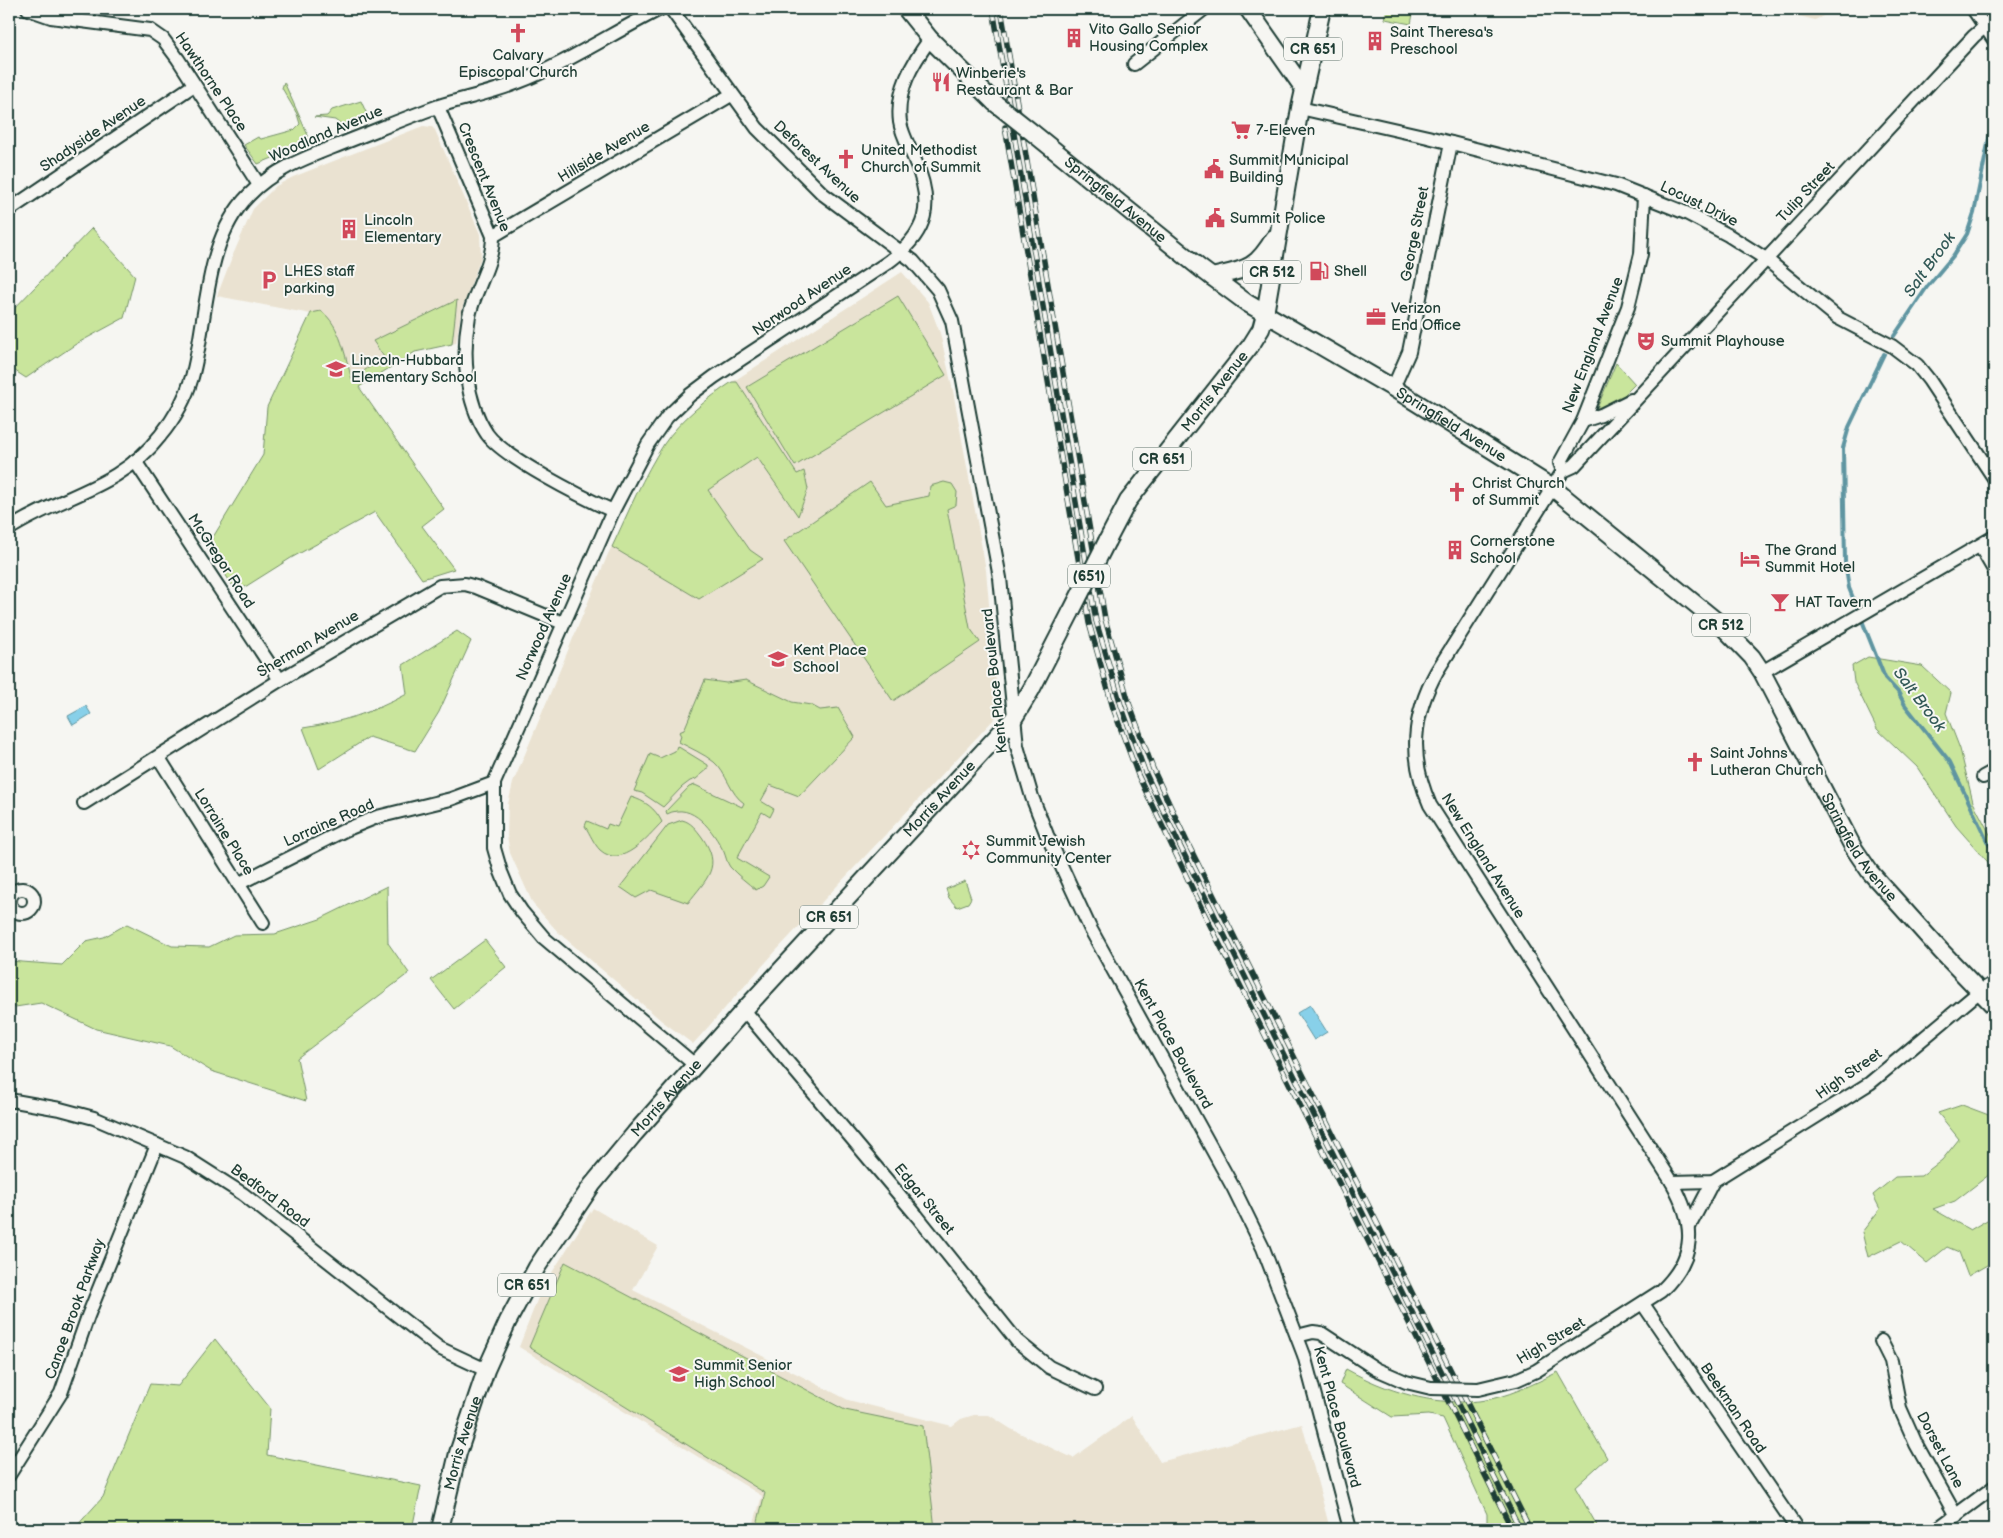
<svg xmlns="http://www.w3.org/2000/svg" width="2003" height="1538" viewBox="0 0 2003 1538" font-family="'Balsamiq Sans',sans-serif">
<style>
.built{fill:#eae2d1}
.green{fill:#c9e59c;stroke:#749168}
.water{fill:#88d0e9;stroke:#5e95a1}
.lines{fill:none;stroke-linecap:round;stroke-linejoin:round}
.stream{stroke:#5e95a1;stroke-width:4}
.minor-casing{stroke:#1f3d34;stroke-width:16}
.major-casing{stroke:#1f3d34;stroke-width:20}
.minor{stroke:#f6f6f2;stroke-width:12}
.major{stroke:#f6f6f2;stroke-width:16}
.rail-casing{stroke:#1f3d34;stroke-width:5.5}
.rail{stroke:#f6f6f2;stroke-width:4;stroke-dasharray:11;stroke-linecap:butt}
.minor-bridge-casing{stroke:#1f3d34;stroke-width:16;stroke-linecap:butt}
.major-bridge-casing{stroke:#1f3d34;stroke-width:20;stroke-linecap:butt}
.minor-bridge{stroke:#f6f6f2;stroke-width:12}
.major-bridge{stroke:#f6f6f2;stroke-width:16}
.labels{text-anchor:middle;dominant-baseline:central;stroke-width:4;stroke-linejoin:round;paint-order:stroke}
.shield{fill:#f6f6f2;stroke:#60746d;stroke-width:1}
.shield-label{font-size:14px;font-weight:bold;fill:#1f3d34}
.poi-label{font-size:15px;fill:#1f3d34;stroke:#f6f6f2;text-anchor:start}
.street-label{font-size:15px;fill:#1f3d34;stroke:#f6f6f2}
.water-label{font-size:16px;font-style:italic;fill:#345a58;stroke:#f6f6f2}
</style>
<rect width="100%" height="100%" fill="#f6f6f2"/>
<filter id="ink" filterUnits="userSpaceOnUse"><feTurbulence type="fractalNoise" baseFrequency=".02" numOctaves="2"/><feDisplacementMap in="SourceGraphic" scale="10" xChannelSelector="R" yChannelSelector="G"/><feConvolveMatrix kernelMatrix="1 2 1 2 8 2 1 2 1" color-interpolation-filters="sRGB"/></filter>
<g filter="url(#ink)">
<!-- built -->
<g class="built">
<polygon points="1772,9 1837,9 1815,20"/>
<polygon points="423,126 432,127 435,130 480,234 481,257 461,311 456,343 415,352 359,387 444,509 422,526 454,569 422,579 375,512 291,558 237,592 207,547 263,455 267,407 311,314 217,296 232,257 253,209 276,186 293,177"/>
<polygon points="902,272 928,302 940,333 953,391 986,570 998,706 996,717 775,952 693,1044 662,1021 559,933 533,904 510,853 507,836 508,804 513,783 608,554 665,443 687,418 717,392"/>
<polygon points="593,1208 658,1246 633,1290 848,1400 952,1426 961,1419 974,1415 989,1415 1011,1429 1073,1458 1132,1416 1160,1462 1302,1424 1330,1529 752,1529 762,1496 519,1347 541,1290"/>
</g>
<!-- green -->
<g class="green">
<polygon points="1387,9 1414,9 1411,24 1385,19"/>
<polygon points="284,82 311,142 258,164 244,145 258,137 261,139 294,130 300,124 297,114 282,88"/>
<polygon points="361,101 369,119 345,128 335,120 314,117 327,116 332,110"/>
<polygon points="92,228 135,276 124,318 76,344 26,378 9,367 9,314"/>
<polygon points="898,296 946,375 795,466 747,387"/>
<path d="M457,300L452,344L415,352L359,387L444,509L422,526L454,569L422,579L375,512L291,558L237,592L207,547L263,455L267,407L311,313L321,311C341,325 345,358 352,379L384,357L373,341Z"/>
<polygon points="1616,363 1635,384 1622,397 1595,413"/>
<path d="M732,382H737L797,474L804,471L808,489L798,516L757,457L708,490L750,550L763,559L699,599L612,547C628,513 643,476 664,444C680,420 708,398 732,382Z"/>
<polygon points="870,482 886,505 929,496 930,486 944,482 952,484 957,492 956,505 947,509 970,628 980,642 893,701 784,541"/>
<path d="M457,631L471,641L439,712L415,751L369,737L319,769L303,728C342,722 372,713 407,694L403,665Z"/>
<polygon points="1868,657 1922,666 1951,693 1946,713 1960,749 1973,802 1994,842 1994,869 1956,826 1917,767 1877,729 1854,682 1852,666"/>
<path d="M705,680L726,683L746,680L792,702L811,705L820,710L838,708L855,737L799,796L770,785L761,801L774,809L770,817L762,812L737,858L769,877L763,886L756,890C748,883 737,875 730,867C727,863 726,857 724,852C713,831 693,801 667,814L666,811L689,787L695,785L742,807L744,803C730,794 727,773 714,762C704,754 690,748 679,742L681,736L679,732L684,730Z"/>
<polygon points="677,746 708,765 708,769 696,779 690,781 682,787 663,807 642,793 634,791 650,754 660,758 675,751"/>
<path d="M631,797C645,801 655,808 662,822C648,836 622,870 600,850C594,844 590,834 585,826L587,821L606,829L608,824L617,827Z"/>
<path d="M682,820C691,822 696,829 702,837C723,867 707,878 688,903L651,890L636,898L620,887L668,825Z"/>
<polygon points="965,881 971,898 968,903 957,907 949,898 946,889"/>
<polygon points="387,886 388,943 409,973 297,1058 306,1101 211,1071 170,1046 96,1029 41,1003 9,1008 9,961 62,965 86,941 104,937 127,924 172,946 209,947 234,935 275,934 320,919"/>
<polygon points="485,940 506,967 454,1009 431,980"/>
<polygon points="1962,1105 1994,1117 1994,1171 1955,1201 1933,1209 1970,1230 1994,1216 1994,1261 1968,1276 1959,1252 1947,1247 1927,1263 1901,1241 1868,1257 1862,1232 1880,1209 1873,1195 1895,1177 1921,1176 1942,1160 1959,1139 1938,1113"/>
<polygon points="565,1262 845,1410 923,1426 935,1529 756,1529 765,1493 529,1347"/>
<polygon points="215,1339 270,1408 267,1455 421,1486 412,1529 74,1529 103,1497 150,1384 178,1386"/>
<path d="M1346,1369C1386,1391 1432,1406 1479,1401C1506,1398 1534,1384 1558,1372L1607,1458L1575,1487L1599,1529H1487V1514L1443,1418L1429,1415L1392,1417L1340,1384Z"/>
</g>
<!-- water -->
<g class="water">
<polygon points="86,706 91,714 73,725 68,716"/>
<polygon points="1310,1005 1327,1032 1314,1040 1297,1013"/>
</g>
<g class="lines">
<!-- stream -->
<g class="stream">
<polyline points="1894,336 1927,287 1953,256 1967,234 1974,213 1994,114"/>
<polyline points="1884,354 1849,427 1843,448 1845,562 1849,588 1885,678 1898,692 1905,705 1950,762 1988,843 1994,852"/>
</g>
<defs>
<g id="minor">
<polyline points="28,9 51,17 150,30 163,39 178,59 259,185"/>
<polyline points="671,9 757,128 823,194 913,261 938,290 952,321 1000,578 1017,746 1032,797 1047,835 1090,928 1234,1189 1263,1248 1304,1355 1350,1529"/>
<polyline points="1973,9 1994,40"/>
<polyline points="1134,64 1204,9"/>
<path d="M438,107L493,236C493,265 475,288 469,316C462,353 465,401 487,434C504,458 584,498 613,511"/>
<polyline points="1300,108 1428,137 1616,185 1686,213 1728,235 1766,259 1838,318 1892,346 1917,365 1929,380 1994,478"/>
<polyline points="9,210 194,85"/>
<polyline points="493,236 731,95"/>
<polyline points="1393,388 1409,352 1451,143"/>
<polyline points="1583,421 1601,415 1631,400"/>
<polyline points="135,461 280,680"/>
<polyline points="1563,471 1560,463 1583,421 1628,307 1641,254 1644,196"/>
<path d="M9,529C61,495 119,489 160,436C174,419 186,398 192,377C208,320 203,241 249,195C276,167 311,156 346,142C377,130 408,117 439,106C464,98 491,93 516,83C566,64 612,33 660,9"/>
<polyline points="1980,546 1994,570"/>
<polyline points="1762,672 1994,537"/>
<polyline points="159,758 263,923"/>
<polyline points="1983,777 1994,771"/>
<polyline points="84,803 280,680 440,586 465,584 476,587 563,623"/>
<polyline points="238,884 345,830 377,817 451,799 494,783"/>
<circle cx="22" cy="901" r="12"/>
<polyline points="744,1010 917,1216 1017,1341 1049,1367 1095,1389"/>
<path d="M695,1065L544,938L522,912L510,894L501,872L494,848V783L613,511L648,444L667,417L690,395L714,377L887,263C928,233 935,205 914,158C909,146 902,135 900,122C896,90 912,64 930,39"/>
<polyline points="9,1100 60,1109 94,1118 185,1157 243,1194 439,1348 486,1370"/>
<polyline points="1672,1182 1713,1181 1870,1083 1980,991 1994,983"/>
<polyline points="1690,1225 1713,1181"/>
<polyline points="1643,1304 1797,1529"/>
<polyline points="1297,1336 1313,1332 1321,1333 1376,1369 1406,1382 1431,1388"/>
<polyline points="1881,1341 1891,1361 1900,1408 1916,1444 1956,1516"/>
<path d="M1478,1389L1516,1380L1536,1371L1661,1291C1698,1256 1695,1223 1672,1182L1430,805C1409,758 1412,716 1437,671L1563,471L1574,466L1974,36L1994,19"/>
<polyline points="9,1475 61,1393 88,1316 157,1145"/>
<polyline points="1937,1529 1994,1487"/>
</g>
<g id="major">
<polyline points="906,9 930,39 995,103"/>
<polyline points="1248,9 1304,89"/>
<path id="s1" d="M1033,133L1200,268L1247,303L1393,388L1553,488L1720,624L1752,657L1762,672L1853,847L1870,872L1941,951L1994,1006"/>
<path d="M1212,277C1246,269 1255,270 1274,238"/>
<path id="s2" d="M1107,541L1128,501L1251,345L1261,329L1265,314L1300,108L1322,9"/>
<path id="s3" d="M440,1529L458,1453L486,1370L508,1321L537,1267L592,1185L635,1133L744,1010L1014,718L1031,690L1071,612"/>
</g>
</defs>
<!-- minor casing -->
<use href="#minor" class="minor-casing"/>
<!-- major casing -->
<use href="#major" class="major-casing"/>
<!-- minor -->
<use href="#minor" class="minor"/>
<!-- major -->
<use href="#major" class="major"/>
<defs>
<g id="rail">
<polyline points="993,9 1096,621 1121,705 1145,772 1181,848 1520,1529"/>
<polyline points="1001,9 1105,619 1129,703 1153,769 1188,844 1530,1529"/>
<polyline points="1005,127 1089,623 1113,708 1138,775 1204,913 1512,1529"/>
</g>
</defs>
<!-- rail casing -->
<use href="#rail" class="rail-casing"/>
<!-- rail -->
<use href="#rail" class="rail"/>
<defs>
<polyline id="minor-bridge" points="1431,1388 1478,1389"/>
<g id="major-bridge">
<polyline points="995,103 1033,133"/>
<polyline points="1071,612 1107,541"/>
</g>
</defs>
<!-- minor-bridge casing -->
<use href="#minor-bridge" class="minor-bridge-casing"/>
<!-- major-bridge casing -->
<use href="#major-bridge" class="major-bridge-casing"/>
<!-- minor-bridge -->
<use href="#minor-bridge" class="minor-bridge"/>
<!-- major-bridge -->
<use href="#major-bridge" class="major-bridge"/>
</g>
</g>
<!-- icons -->
<defs>
<symbol id="church-bare" viewBox="-9 -9 18 18"><path d="M-1.2-6h2.4v3.5h3.3v2.4h-3.3V6h-2.4V-.1h-3.3v-2.4h3.3Z" fill="#d1495b" stroke="#f6f6f2" stroke-width="2.5" paint-order="stroke"/></symbol>
<symbol id="building-bare" viewBox="-9 -9 18 18"><path d="M-4-6H4V6H1V3H-1V6H-4ZM-2.5-4.3h1.7v1.8h-1.7ZM.8-4.3h1.7v1.8H.8ZM-2.5-1h1.7V.8h-1.7ZM.8-1h1.7V.8H.8Z" fill="#d1495b" stroke="#f6f6f2" stroke-width="2.5" paint-order="stroke"/></symbol>
<symbol id="restaurant-bare" viewBox="-9 -9 18 18"><path d="M-5-6h1v4h1v-4h1v4h1v-4h1v5L-1.5 .5V6h-2V.5L-5-1ZM5-6V6H3V1.5H1.5Q1.5-4 5-6Z" fill="#d1495b" stroke="#f6f6f2" stroke-width="2.5" paint-order="stroke"/></symbol>
<symbol id="supermarket-bare" viewBox="-9 -9 18 18"><path d="M-6-5.5h2.5l.6 2H6L4.5 2H-2.5L-4.4-4H-6ZM-1.5 3.2a1.3 1.3 0 1 0 .1 0ZM3 3.2a1.3 1.3 0 1 0 .1 0Z" fill="#d1495b" stroke="#f6f6f2" stroke-width="2.5" paint-order="stroke"/></symbol>
<symbol id="civic-bare" viewBox="-9 -9 18 18"><path d="M-.6-6.5H3V-4.5H.6V-3L4-1V1h2V6H-6V1h2V-1L-.6-3ZM-1.2 2.5V6h2.4V2.5Z" fill="#d1495b" stroke="#f6f6f2" stroke-width="2.5" paint-order="stroke"/></symbol>
<symbol id="fuel-bare" viewBox="-9 -9 18 18"><path d="M-5.5-6h7V0h2V4h1.3V-2.5L3-4.5l.8-.8L6-3V5H2.5V1h-1V6h-7ZM-4.2-4.7v3.2H.2V-4.7Z" fill="#d1495b" stroke="#f6f6f2" stroke-width="2.5" paint-order="stroke"/></symbol>
<symbol id="parking-bare" viewBox="-9 -9 18 18"><path d="M-3.5-5.5H1a3.5 3.5 0 0 1 0 7H-1V5.5H-3.5ZM-1-3.4V-.6H.8a1.4 1.4 0 0 0 0-2.8Z" fill="#d1495b" stroke="#f6f6f2" stroke-width="2.5" paint-order="stroke"/></symbol>
<symbol id="office-bare" viewBox="-9 -9 18 18"><path d="M-6-3h4V-5.5h4V-3h4V5H-6ZM-1-4.5V-3h2v-1.5ZM-6 0V1H6V0Z" fill="#d1495b" stroke="#f6f6f2" stroke-width="2.5" paint-order="stroke"/></symbol>
<symbol id="theatre-bare" viewBox="-9 -9 18 18"><path d="M-5-5.5Q0-4 5-5.5V0Q5 5 0 6Q-5 5-5 0ZM-3.3-2.5H-1v1.5H-3.3ZM1-2.5H3.3v1.5H1ZM-2.8 1Q0 5.5 2.8 1Z" fill="#d1495b" stroke="#f6f6f2" stroke-width="2.5" paint-order="stroke"/></symbol>
<symbol id="school-bare" viewBox="-9 -9 18 18"><path d="M0-5L7-2L0 1L-7-2ZM-4 1L0 2.5L4 1V4Q0 6-4 4Z" fill="#d1495b" stroke="#f6f6f2" stroke-width="2.5" paint-order="stroke"/></symbol>
<symbol id="hotel-bare" viewBox="-9 -9 18 18"><path d="M-6-4.5h1.5V1H6V5H4.5V3h-9V5H-6ZM-4 0a1.8 1.8 0 1 1 3.6 0ZM.5 0V-2.5h3Q6-2.5 6 0Z" fill="#d1495b" stroke="#f6f6f2" stroke-width="2.5" paint-order="stroke"/></symbol>
<symbol id="bar-bare" viewBox="-9 -9 18 18"><path d="M-6-5H6L.8 .8V4.5H3.5V6h-7V4.5H-.8V.8Z" fill="#d1495b" stroke="#f6f6f2" stroke-width="2.5" paint-order="stroke"/></symbol>
<symbol id="synagogue-bare" viewBox="-9 -9 18 18"><path d="M0-6.5L5.6 3.2H-5.6ZM0 6.5L5.6-3.2H-5.6Z" fill="#d1495b" stroke="#f6f6f2" stroke-width="2.5" paint-order="stroke"/></symbol>
</defs>
<g fill-rule="evenodd">
<use href="#church-bare" x="504" y="19" width="28" height="28"/>
<use href="#building-bare" x="1060" y="24" width="28" height="28"/>
<use href="#building-bare" x="1361" y="27" width="28" height="28"/>
<use href="#restaurant-bare" x="927" y="68" width="28" height="28"/>
<use href="#supermarket-bare" x="1227" y="116" width="28" height="28"/>
<use href="#church-bare" x="832" y="145" width="28" height="28"/>
<use href="#civic-bare" x="1200" y="155" width="28" height="28"/>
<use href="#civic-bare" x="1201" y="204" width="28" height="28"/>
<use href="#building-bare" x="335" y="215" width="28" height="28"/>
<use href="#fuel-bare" x="1305" y="257" width="28" height="28"/>
<use href="#parking-bare" x="255" y="266" width="28" height="28"/>
<use href="#office-bare" x="1362" y="303" width="28" height="28"/>
<use href="#theatre-bare" x="1632" y="327" width="28" height="28"/>
<use href="#school-bare" x="322" y="355" width="28" height="28"/>
<use href="#church-bare" x="1443" y="478" width="28" height="28"/>
<use href="#building-bare" x="1441" y="536" width="28" height="28"/>
<use href="#hotel-bare" x="1736" y="545" width="28" height="28"/>
<use href="#bar-bare" x="1766" y="588" width="28" height="28"/>
<use href="#school-bare" x="764" y="645" width="28" height="28"/>
<use href="#church-bare" x="1681" y="748" width="28" height="28"/>
<use href="#synagogue-bare" x="957" y="836" width="28" height="28"/>
<use href="#school-bare" x="665" y="1360" width="28" height="28"/>
</g>
<g class="labels">
<!-- shield labels -->
<g class="shield">
<rect x="1284" y="37.5" width="58" height="23" rx="4"/>
<rect x="1243" y="260.5" width="58" height="23" rx="4"/>
<rect x="1133" y="447.5" width="58" height="23" rx="4"/>
<rect x="1068" y="564.5" width="42" height="23" rx="4"/>
<rect x="1692" y="613.5" width="58" height="23" rx="4"/>
<rect x="800" y="905.5" width="58" height="23" rx="4"/>
<rect x="498" y="1273.5" width="58" height="23" rx="4"/>
</g>
<g class="shield-label">
<text x="1313" y="49">CR 651</text>
<text x="1272" y="272">CR 512</text>
<text x="1162" y="459">CR 651</text>
<text x="1089" y="576">(651)</text>
<text x="1721" y="625">CR 512</text>
<text x="829" y="917">CR 651</text>
<text x="527" y="1285">CR 651</text>
</g>
<!-- poi labels -->
<g class="poi-label">
<text x="1089" y="29">Vito Gallo Senior<tspan x="1089" dy="17">Housing Complex</tspan></text>
<text x="1390" y="32">Saint Theresa's<tspan x="1390" dy="17">Preschool</tspan></text>
<text x="518" y="55" text-anchor="middle">Calvary<tspan x="518" dy="17">Episcopal Church</tspan></text>
<text x="956" y="73">Winberie's<tspan x="956" dy="17">Restaurant &amp; Bar</tspan></text>
<text x="1256" y="130">7-Eleven</text>
<text x="861" y="150">United Methodist<tspan x="861" dy="17">Church of Summit</tspan></text>
<text x="1229" y="160">Summit Municipal<tspan x="1229" dy="17">Building</tspan></text>
<text x="1230" y="218">Summit Police</text>
<text x="364" y="220">Lincoln<tspan x="364" dy="17">Elementary</tspan></text>
<text x="284" y="271">LHES staff<tspan x="284" dy="17">parking</tspan></text>
<text x="1334" y="271">Shell</text>
<text x="1391" y="308">Verizon<tspan x="1391" dy="17">End Office</tspan></text>
<text x="1661" y="341">Summit Playhouse</text>
<text x="351" y="360">Lincoln-Hubbard<tspan x="351" dy="17">Elementary School</tspan></text>
<text x="1472" y="483">Christ Church<tspan x="1472" dy="17">of Summit</tspan></text>
<text x="1470" y="541">Cornerstone<tspan x="1470" dy="17">School</tspan></text>
<text x="1765" y="550">The Grand<tspan x="1765" dy="17">Summit Hotel</tspan></text>
<text x="1795" y="602">HAT Tavern</text>
<text x="793" y="650">Kent Place<tspan x="793" dy="17">School</tspan></text>
<text x="1710" y="753">Saint Johns<tspan x="1710" dy="17">Lutheran Church</tspan></text>
<text x="986" y="841">Summit Jewish<tspan x="986" dy="17">Community Center</tspan></text>
<text x="694" y="1365">Summit Senior<tspan x="694" dy="17">High School</tspan></text>
</g>
<!-- street labels -->
<g class="street-label">
<text transform="translate(211 82) rotate(56)">Hawthorne Place</text>
<text transform="translate(93 134) rotate(-34)">Shadyside Avenue</text>
<text transform="translate(326 134) rotate(-23)">Woodland Avenue</text>
<text transform="translate(604 152) rotate(-31)">Hillside Avenue</text>
<text transform="translate(817 162) rotate(43)">Deforest Avenue</text>
<text transform="translate(484 177) rotate(68)">Crescent Avenue</text>
<text transform="translate(1806 192) rotate(-47)">Tulip Street</text>
<text stroke="none"><textPath href="#s1" startOffset="106">Springfield Avenue</textPath></text>
<text transform="translate(1699 204) rotate(26)">Locust Drive</text>
<text transform="translate(1415 234) rotate(-79)">George Street</text>
<text transform="translate(802 300) rotate(-34)">Norwood Avenue</text>
<text transform="translate(1593 345) rotate(-69)">New England Avenue</text>
<text stroke="none"><textPath href="#s2" startOffset="185">Morris Avenue</textPath></text>
<text stroke="none"><textPath href="#s1" startOffset="511">Springfield Avenue</textPath></text>
<text transform="translate(221 561) rotate(57)">McGregor Road</text>
<text transform="translate(544 627) rotate(-66)">Norwood Avenue</text>
<text transform="translate(308 644) rotate(-31)">Sherman Avenue</text>
<text transform="translate(995 681) rotate(-96)">Kent Place Boulevard</text>
<text stroke="none"><textPath href="#s3" startOffset="899">Morris Avenue</textPath></text>
<text transform="translate(329 823) rotate(-24)">Lorraine Road</text>
<text transform="translate(224 832) rotate(58)">Lorraine Place</text>
<text stroke="none"><textPath href="#s1" startOffset="1111">Springfield Avenue</textPath></text>
<text transform="translate(1483 856) rotate(58)">New England Avenue</text>
<text transform="translate(1173 1044) rotate(61)">Kent Place Boulevard</text>
<text transform="translate(1849 1074) rotate(-35)">High Street</text>
<text stroke="none"><textPath href="#s3" startOffset="494">Morris Avenue</textPath></text>
<text transform="translate(270 1196) rotate(37)">Bedford Road</text>
<text transform="translate(924 1199) rotate(51)">Edgar Street</text>
<text transform="translate(75 1309) rotate(-70)">Canoe Brook Parkway</text>
<text transform="translate(1551 1341) rotate(-31)">High Street</text>
<text transform="translate(1733 1408) rotate(56)">Beekman Road</text>
<text transform="translate(1337 1417) rotate(75)">Kent Place Boulevard</text>
<text stroke="none"><textPath href="#s3" startOffset="89">Morris Avenue</textPath></text>
<text transform="translate(1940 1450) rotate(62)">Dorset Lane</text>
</g>
<!-- water labels -->
<g class="water-label">
<text transform="translate(1930 265) rotate(-54)">Salt Brook</text>
<text transform="translate(1919 700) rotate(53)">Salt Brook</text>
</g>
</g>
<!-- margin -->
<rect width="2003" height="1538" fill="none" stroke="#f6f6f2" stroke-width="30"/>
<rect x="15" y="15" width="1973" height="1508" fill="none" stroke="#1f3d34" stroke-width="2" filter="url(#ink)"/>
</svg>
